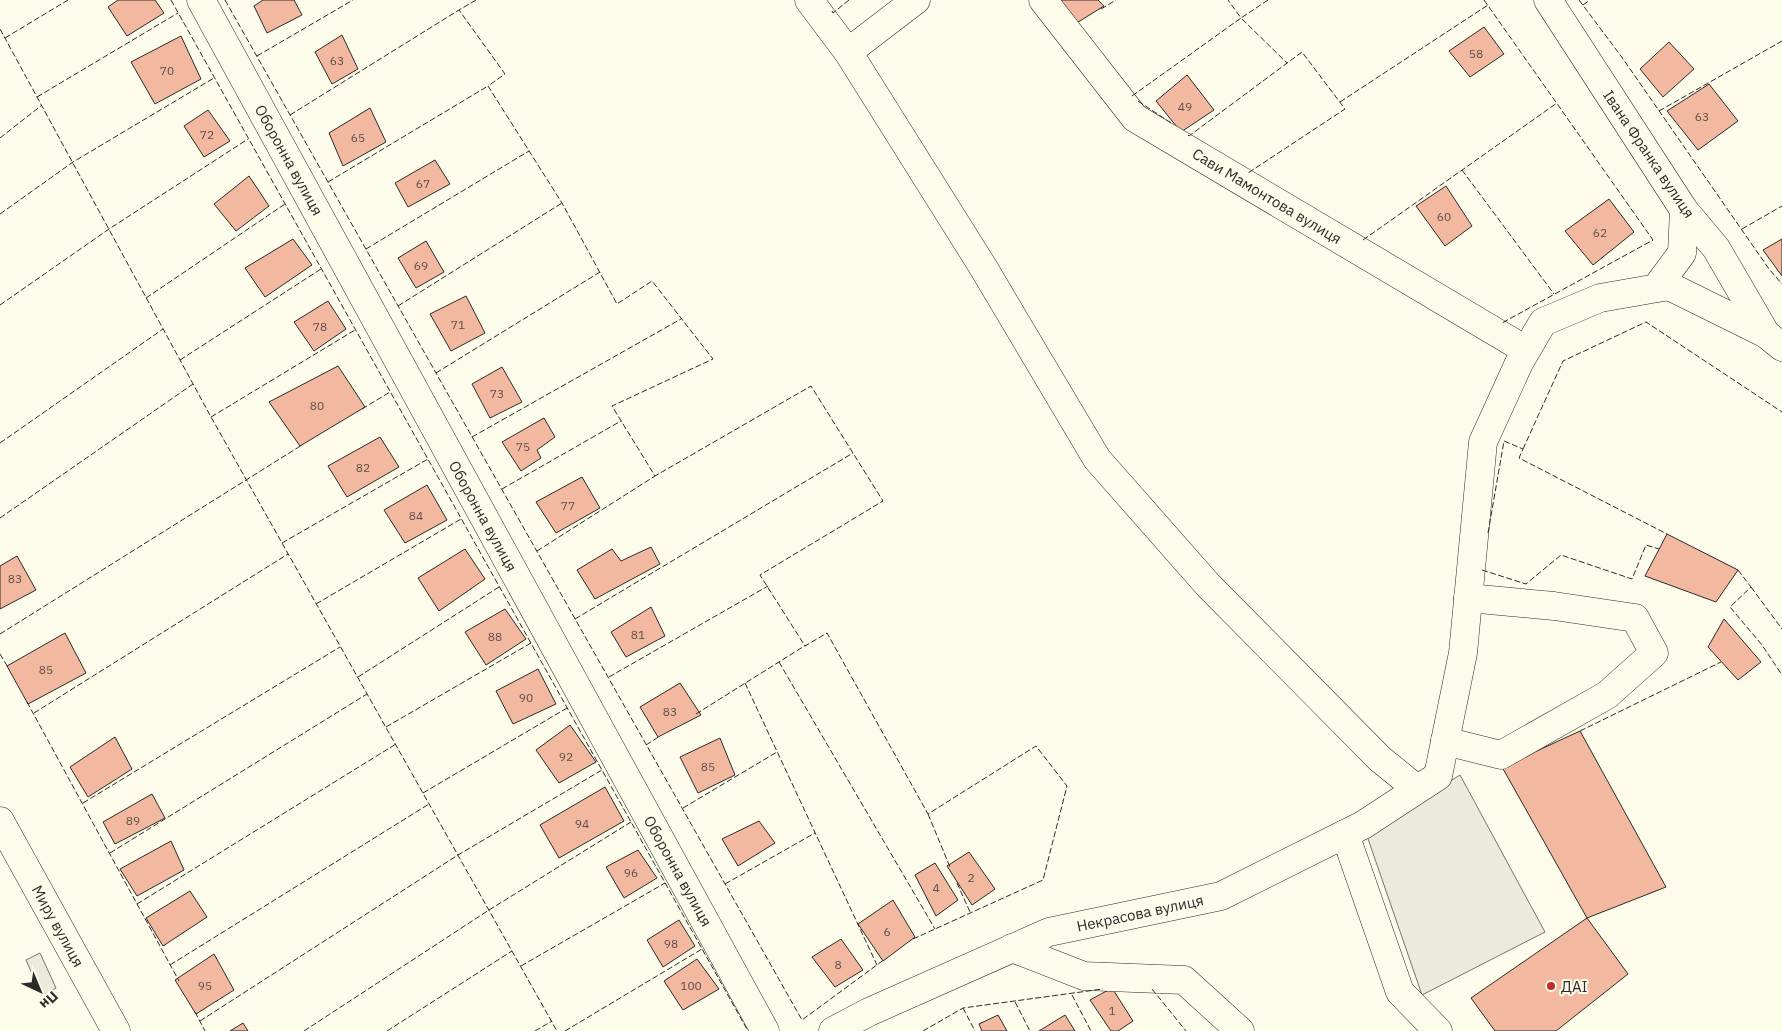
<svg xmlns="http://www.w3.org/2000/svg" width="1782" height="1031" viewBox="0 0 1782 1031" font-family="'IBM Plex Sans',sans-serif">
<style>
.parking{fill:#eceadb;stroke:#74746e}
.building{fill:#f2b8a0;stroke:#2b2b2b}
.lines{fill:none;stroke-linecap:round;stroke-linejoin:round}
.minor-casing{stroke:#2b2b2b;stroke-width:29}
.minor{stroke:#fdfbea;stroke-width:28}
.fence{stroke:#2b2b2b;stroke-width:1;stroke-dasharray:6 2.5;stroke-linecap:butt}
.poi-dot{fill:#c62828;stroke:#fdfbea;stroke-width:2}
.labels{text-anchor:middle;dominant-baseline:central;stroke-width:4;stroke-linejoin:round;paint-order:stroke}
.number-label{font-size:12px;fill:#5d4e48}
.street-label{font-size:15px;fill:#2b2b2b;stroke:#fdfbea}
.poi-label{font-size:15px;fill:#2b2b2b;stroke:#fdfbea;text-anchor:start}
</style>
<rect width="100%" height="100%" fill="#fdfbea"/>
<!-- parking -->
<g class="parking">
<polygon points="1460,775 1545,932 1422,995 1366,833"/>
<polygon points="40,953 56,988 42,996 26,960"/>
</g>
<!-- building -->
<g class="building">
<polygon points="118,0 155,0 164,13 127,36 108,7"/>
<polygon points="263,0 294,0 302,15 267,33 254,6"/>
<polygon points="1056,0 1098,0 1104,6 1075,24"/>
<polygon points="1484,27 1504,54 1470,77 1449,51"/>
<polygon points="342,35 358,69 332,84 315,52"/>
<polygon points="181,36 201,79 155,104 131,62"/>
<polygon points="1669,42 1694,69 1663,97 1640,69"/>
<polygon points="1187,75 1214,110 1181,132 1156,101"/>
<polygon points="1709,84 1738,121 1698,150 1667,111"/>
<polygon points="370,108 386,142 343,166 329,133"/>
<polygon points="208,110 230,141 204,157 184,126"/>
<polygon points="435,160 450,184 408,207 395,183"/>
<polygon points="249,176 269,206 236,231 214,204"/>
<polygon points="1446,186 1472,226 1445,246 1416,206"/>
<polygon points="1609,199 1634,232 1593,265 1565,231"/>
<polygon points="293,239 312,265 265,297 245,268"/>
<polygon points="1782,239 1782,276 1763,250"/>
<polygon points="426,241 444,272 416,288 398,258"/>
<polygon points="466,296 485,333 451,351 430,314"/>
<polygon points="328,301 346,329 314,351 294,322"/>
<polygon points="338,366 365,407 300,446 269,402"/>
<polygon points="502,367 522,402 490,418 472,384"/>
<polygon points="544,418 555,437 537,450 541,458 521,471 502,442"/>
<polygon points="380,437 399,467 347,497 328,466"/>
<polygon points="582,477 600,508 556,533 536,502"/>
<polygon points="427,485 447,520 405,543 384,510"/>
<polygon points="1667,534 1738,570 1716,602 1645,576"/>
<polygon points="651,547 660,564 595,599 577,570 612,549 621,561"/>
<polygon points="465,549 485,579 439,611 418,578"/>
<polygon points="17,556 36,590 0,609 0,566"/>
<polygon points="651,607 665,636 626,657 611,632"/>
<polygon points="505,609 526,639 486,665 465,632"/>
<polygon points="1724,619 1761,662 1738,680 1708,647"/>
<polygon points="65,633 86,673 28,704 7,666"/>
<polygon points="538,669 556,704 513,724 496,691"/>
<polygon points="680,683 701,715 658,737 640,707"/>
<polygon points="570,725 596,762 559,783 536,750"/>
<polygon points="1580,731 1666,887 1587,918 1502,767"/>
<polygon points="115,737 132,769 88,797 70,767"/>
<polygon points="720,738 735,775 698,793 680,757"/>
<polygon points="605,787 624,821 559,858 540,825"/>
<polygon points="152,794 165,818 115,844 103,822"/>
<polygon points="759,821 775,843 738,866 722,839"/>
<polygon points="171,841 184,870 137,896 120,869"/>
<polygon points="638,850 657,878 624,898 606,867"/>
<polygon points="969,852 995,889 972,905 947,866"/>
<polygon points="935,863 958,900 936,916 915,875"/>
<polygon points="190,891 207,917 163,946 146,918"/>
<polygon points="893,900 915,937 883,961 858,924"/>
<polygon points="1587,918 1628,974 1556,1031 1495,1031 1471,998"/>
<polygon points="679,920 695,946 663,967 647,940"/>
<polygon points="841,939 863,970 835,987 812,957"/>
<polygon points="214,954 234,990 196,1014 175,980"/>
<polygon points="697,959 719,989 683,1010 664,981"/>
<polygon points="1112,988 1133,1021 1118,1031 1111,1031 1090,1000"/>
<polygon points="998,1015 1007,1031 982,1031 979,1024"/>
<polygon points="1065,1015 1075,1031 1039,1031"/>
<polygon points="243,1023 248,1031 230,1031"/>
</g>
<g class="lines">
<defs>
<g id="minor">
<polyline points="201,0 765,1031"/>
<polyline points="809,0 848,52 983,267 1097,459 1208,585 1380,759 1417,789"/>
<polyline points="1043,0 1135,118 1526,350"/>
<polyline points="1548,0 1684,210 1716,248 1766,334"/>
<polyline points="848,52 916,0"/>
<polyline points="1656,288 1682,253 1684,210"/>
<polyline points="1445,741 1501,755 1607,695 1654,653 1635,618 1554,606 1468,598"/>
<polyline points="0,821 116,1031"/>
<polyline points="1345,834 1400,992 1438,1031"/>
<polyline points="1012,948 1084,976 1184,980 1240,1031"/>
<polyline points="833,1031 869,1012 1049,932 1221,896 1363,825 1438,776 1463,653 1483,442 1519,363 1543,322 1600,298 1669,286 1766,334 1782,347"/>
</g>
</defs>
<!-- minor casing -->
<use href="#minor" class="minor-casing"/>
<!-- minor -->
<use href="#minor" class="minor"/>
<!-- fence -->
<g class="fence">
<polyline points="171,0 748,1031"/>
<polyline points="225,0 802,1020 885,959"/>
<polyline points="476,0 459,10 505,74 488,86 562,203 617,304 652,281 713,359 612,406 655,476 811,386 883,501 760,575 805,646 827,633 928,814 1036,746 1067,786 1043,880 913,939"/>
<polyline points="1268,0 1241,18 1287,63"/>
<polyline points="1484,0 1653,240 1502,323"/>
<polyline points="1579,0 1621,56 1769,269 1782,284"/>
<polyline points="1583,5 1590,0"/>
<polyline points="1101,9 1116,0"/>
<polyline points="832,11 833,13 849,0"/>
<polyline points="0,29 211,417 557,1031"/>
<polyline points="5,38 68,0"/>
<polyline points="257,56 353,0"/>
<polyline points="1132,96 1241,18 1228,0"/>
<polyline points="37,97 178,13"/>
<polyline points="1138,101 1171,123"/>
<polyline points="1340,102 1488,5"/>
<polyline points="1659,111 1782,41"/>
<polyline points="290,115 459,10"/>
<polyline points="1188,135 1189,136 1302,52 1345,109 1248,173"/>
<polyline points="0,138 42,105"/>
<polyline points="1462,170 1554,294"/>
<polyline points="328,182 488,86"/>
<polyline points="0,214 73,162 214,78"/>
<polyline points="1742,229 1782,206"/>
<polyline points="1363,240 1557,103"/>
<polyline points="366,249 529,151"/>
<polyline points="146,298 285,204"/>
<polyline points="0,305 109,229 248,139"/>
<polyline points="398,306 562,203"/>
<polyline points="180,360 321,269"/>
<polyline points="436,373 600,272"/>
<polyline points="362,409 390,392"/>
<polyline points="211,417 355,330"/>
<polyline points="472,437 681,319"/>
<polyline points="0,443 163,329"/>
<polyline points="1523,449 1563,361 1646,322 1782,412"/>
<polyline points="502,489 621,421"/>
<polyline points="0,518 193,384"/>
<polyline points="1488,533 1504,441 1523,449 1519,458 1667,534"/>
<polyline points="282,543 428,459"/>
<polyline points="537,551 655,476"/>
<polyline points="1482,570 1526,584 1561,555 1632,579 1646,545 1659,549"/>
<polyline points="1738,570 1751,587 1730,607 1762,645 1782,675"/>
<polyline points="1751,587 1782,629"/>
<polyline points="316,604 461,519"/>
<polyline points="575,619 853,453"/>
<polyline points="0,634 302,445"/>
<polyline points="0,654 9,669"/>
<polyline points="779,662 935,929"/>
<polyline points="358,677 499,587"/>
<polyline points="609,677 768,586"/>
<polyline points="745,683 877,965"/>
<polyline points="27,702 179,981"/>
<polyline points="34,713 288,554"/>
<polyline points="696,714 806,645"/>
<polyline points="386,727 531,643"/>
<polyline points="1580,731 1721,662"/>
<polyline points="646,745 660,736"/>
<polyline points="423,793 567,708"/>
<polyline points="83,803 340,647"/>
<polyline points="683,808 777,752"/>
<polyline points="928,814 950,867"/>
<polyline points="110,853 367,694"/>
<polyline points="957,883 970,912"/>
<polyline points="725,884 815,833"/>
<polyline points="137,904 396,744"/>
<polyline points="170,965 429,804"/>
<polyline points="521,966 665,883"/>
<polyline points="1152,989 1186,1031"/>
<polyline points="1072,995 1091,1031"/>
<polyline points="1015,1002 1030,1031"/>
<polyline points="963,1008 975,1031"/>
<polyline points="195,1012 205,1031"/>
<polyline points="200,1021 458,855 602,770"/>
<polyline points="304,1031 489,910 631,822"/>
<polyline points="387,1031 512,951"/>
<polyline points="535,1031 552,1021"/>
<polyline points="565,1031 702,949"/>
<polyline points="923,1031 963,1008 1103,989"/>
</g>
</g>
<!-- markers -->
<circle class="poi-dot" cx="1551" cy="986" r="5"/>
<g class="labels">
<!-- number labels -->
<g class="number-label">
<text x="1476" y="53">58</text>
<text x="337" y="60">63</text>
<text x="167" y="70">70</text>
<text x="1185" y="106">49</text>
<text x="1702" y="116">63</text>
<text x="207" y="134">72</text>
<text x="358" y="137">65</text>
<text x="423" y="183">67</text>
<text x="1444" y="216">60</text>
<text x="1600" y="232">62</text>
<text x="421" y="265">69</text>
<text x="458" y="324">71</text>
<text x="320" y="326">78</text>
<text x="497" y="393">73</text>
<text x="317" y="405">80</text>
<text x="523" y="446">75</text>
<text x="363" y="467">82</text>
<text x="568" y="505">77</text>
<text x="416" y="515">84</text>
<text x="15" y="578">83</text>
<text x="638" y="634">81</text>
<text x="495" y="636">88</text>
<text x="46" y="669">85</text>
<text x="526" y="697">90</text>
<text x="670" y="711">83</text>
<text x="566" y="756">92</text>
<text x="708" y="766">85</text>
<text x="133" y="820">89</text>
<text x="582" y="823">94</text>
<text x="631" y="872">96</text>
<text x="971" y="877">2</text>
<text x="936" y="887">4</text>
<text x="887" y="931">6</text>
<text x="671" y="943">98</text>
<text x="838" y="964">8</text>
<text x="205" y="985">95</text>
<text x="691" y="985">100</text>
<text x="1112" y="1010">1</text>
</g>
<!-- street labels -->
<g class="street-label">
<text transform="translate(1649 154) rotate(56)">Івана Франка вулиця</text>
<text transform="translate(289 160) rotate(61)">Оборонна вулиця</text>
<text transform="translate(1267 196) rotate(31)">Сави Мамонтова вулиця</text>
<text transform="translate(483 516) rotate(61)">Оборонна вулиця</text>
<text transform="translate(678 871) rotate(61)">Оборонна вулиця</text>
<text transform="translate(1140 913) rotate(-12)">Некрасова вулиця</text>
<text transform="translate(58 926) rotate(61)">Миру вулиця</text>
</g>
<!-- poi labels -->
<g class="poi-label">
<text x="1561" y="986">ДАІ</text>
</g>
</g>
<!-- north arrow -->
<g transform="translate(40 991) rotate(136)" stroke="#fdfbea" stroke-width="4" paint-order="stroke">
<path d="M0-4L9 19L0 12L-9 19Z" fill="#2b2b2b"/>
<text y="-8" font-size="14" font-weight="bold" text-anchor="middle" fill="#2b2b2b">Пн</text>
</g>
</svg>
